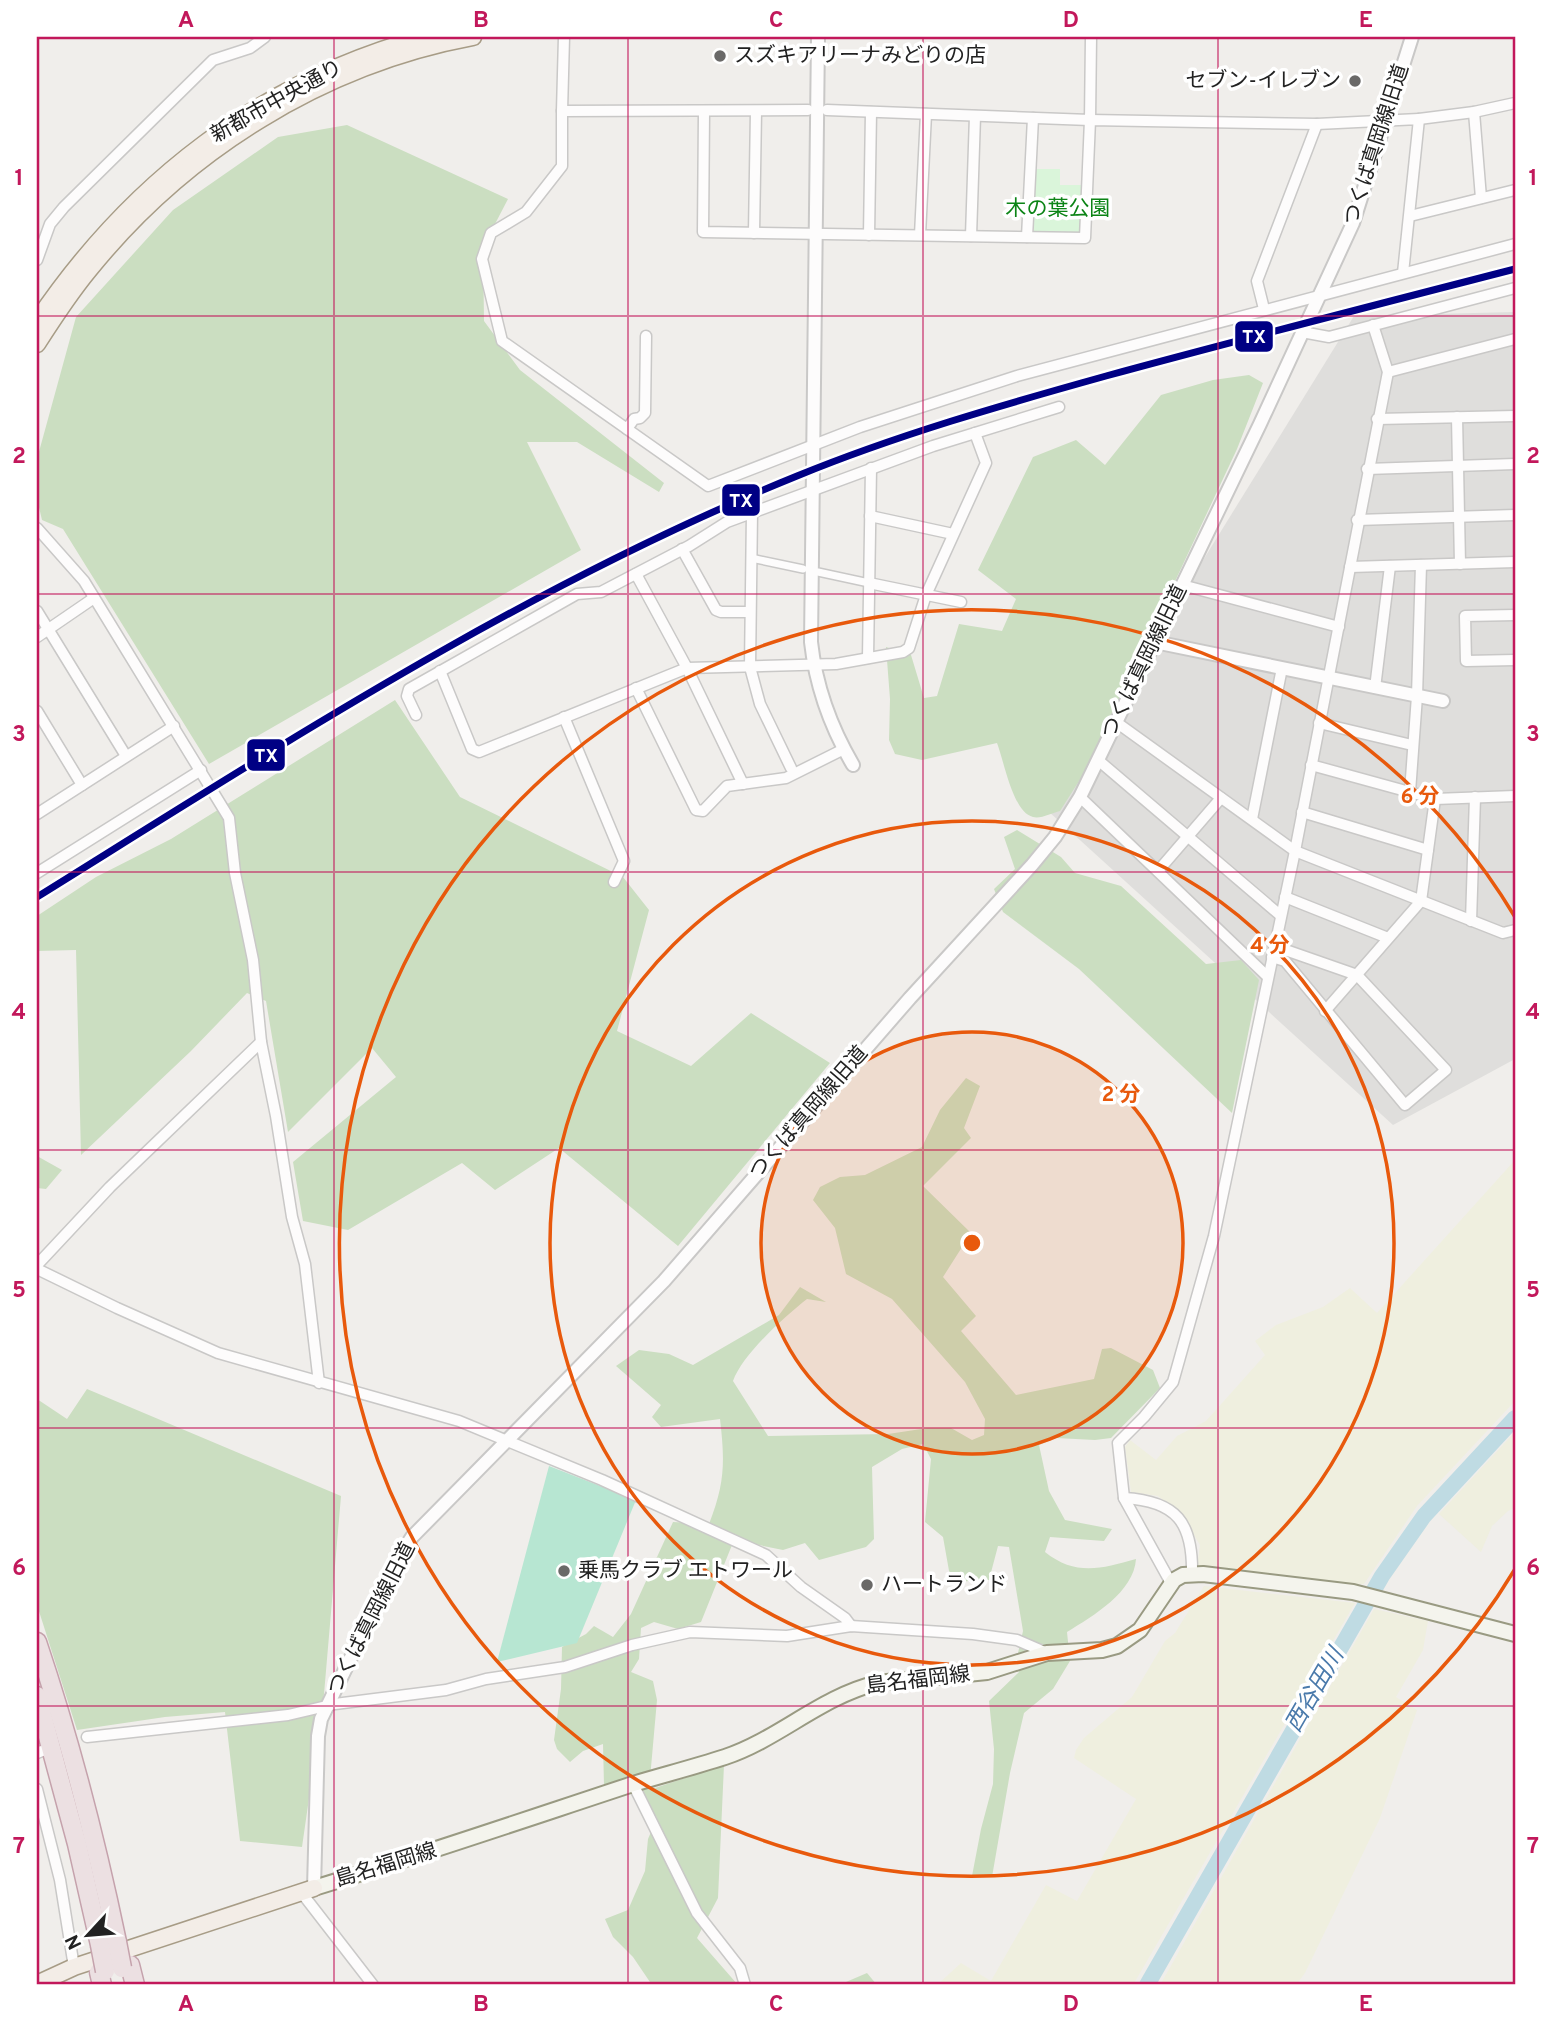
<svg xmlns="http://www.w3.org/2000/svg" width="1552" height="2022" viewBox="0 0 1552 2022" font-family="Overpass,'Noto Sans JP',sans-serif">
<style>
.residential{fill:#dfdedc}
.farmland{fill:#efefdf}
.forest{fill:#cbdec1}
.park{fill:#daf5da}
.pitch{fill:#b7e6d2}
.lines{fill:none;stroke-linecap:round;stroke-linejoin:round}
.river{stroke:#bfdbe3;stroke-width:16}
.pedestrian-casing{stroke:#c9c8c7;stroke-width:10}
.minor-casing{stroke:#c9c8c7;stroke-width:13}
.tertiary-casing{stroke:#c9c8c7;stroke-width:16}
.secondary-casing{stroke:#999a82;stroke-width:18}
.primary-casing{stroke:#a79c86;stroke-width:19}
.motorway-casing{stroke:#c5a2ac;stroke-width:21}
.pedestrian{stroke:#fdfcfc;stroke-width:7}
.minor{stroke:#fdfcfc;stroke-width:10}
.tertiary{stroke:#fdfcfc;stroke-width:12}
.secondary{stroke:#f4f4ed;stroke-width:14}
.primary{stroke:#f3ede7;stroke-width:16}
.motorway{stroke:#ece0e2;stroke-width:18}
.motorway-bridge-casing{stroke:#c5a2ac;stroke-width:21;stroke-linecap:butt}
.motorway-bridge{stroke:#ece0e2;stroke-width:18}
.rail-1-casing{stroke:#fff;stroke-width:12}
.rail-1{stroke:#000084;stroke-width:7}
.grid{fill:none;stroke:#c2185b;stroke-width:2;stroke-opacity:0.55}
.ring{fill:none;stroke:#e8590c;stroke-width:3.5}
.poi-dot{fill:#6a6968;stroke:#fff;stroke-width:2.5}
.labels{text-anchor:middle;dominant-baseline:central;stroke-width:7;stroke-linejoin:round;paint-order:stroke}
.poi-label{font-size:21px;fill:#222;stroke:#fff;text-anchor:start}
.street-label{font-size:21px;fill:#222;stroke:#fff}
.park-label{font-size:21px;fill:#0c8416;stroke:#fff}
.water-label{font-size:23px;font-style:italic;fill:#4a7aab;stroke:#fff}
.centre{fill:#e8590c;stroke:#fff;stroke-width:3.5}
.ring-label{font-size:21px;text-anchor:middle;font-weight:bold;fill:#e8590c;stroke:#fff;stroke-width:7;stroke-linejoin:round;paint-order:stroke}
.line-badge{stroke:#fff;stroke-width:2.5}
.badge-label{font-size:19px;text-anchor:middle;font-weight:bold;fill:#fff}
.neatline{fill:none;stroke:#c2185b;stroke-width:2.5}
.grid-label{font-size:23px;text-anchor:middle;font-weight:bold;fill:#c2185b}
</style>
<rect width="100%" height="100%" fill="#f0eeeb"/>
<!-- residential -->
<polygon class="residential" points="1515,312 1515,1059 1393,1125 1048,811 1354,316"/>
<!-- farmland -->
<g class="farmland">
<polygon points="1515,1160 1515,1401 1417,1506 1364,1584 1340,1585 1197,1567 1200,1545 1181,1514 1158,1496 1131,1492 1125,1447 1130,1440 1156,1460 1177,1436 1206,1421 1265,1355 1255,1341 1276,1325 1323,1307 1350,1288 1377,1313"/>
<polygon points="1515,1432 1515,1508 1508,1511 1492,1526 1481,1552 1439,1514"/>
<polygon points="1204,1586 1355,1603 1133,1985 937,1985 961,1963 991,1981 1046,1885 1077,1901 1136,1799 1074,1758 1076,1750 1084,1738 1132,1697 1165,1641 1175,1633"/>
<polygon points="1374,1609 1428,1621 1423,1650 1396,1697 1417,1710 1380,1818 1305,1973 1296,1985 1160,1985"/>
</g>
<!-- forest -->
<g class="forest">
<polygon points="347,125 508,199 483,247 484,321 520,370 664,483 659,492 577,442 527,442 581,550 209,764 63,529 42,520 37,499 37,459 76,317 173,210 278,137"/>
<path d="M1249,375L1263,383L1237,449L1088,767L1060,811C1052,813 1041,819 1033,817C1013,813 1004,761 997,743L922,760L895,754L889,740L890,699L886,647L911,655L924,698L937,696L959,624L1002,631L1016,599L978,570L1033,457L1076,440L1105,465L1161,395L1213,380Z"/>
<polygon points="395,700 460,797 623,877 649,910 617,1031 691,1066 751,1013 830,1063 678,1246 559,1148 495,1190 462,1163 348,1230 303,1221 293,1162 396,1077 372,1048 288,1132 266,1001 247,993 191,1051 81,1155 76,950 37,951 37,916 96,877 171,839"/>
<polygon points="1017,830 1061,857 1075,873 1121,886 1206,964 1241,960 1259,980 1232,1113 1079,969 1003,912 994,889 1015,869 1004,837"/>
<path d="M966,1078L980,1086L964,1128L971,1138L923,1186L971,1233L943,1277L976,1316L961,1331L1016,1395L1094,1379L1102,1349L1111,1348L1153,1370L1160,1388L1111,1438L1095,1440L1056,1438L1039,1445L1049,1491L1065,1520L1112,1529L1104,1541L1050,1537L1045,1552C1075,1576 1101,1569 1136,1559C1134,1592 1093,1616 1067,1632L1070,1661L1053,1689L1024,1713L1010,1773L992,1877L972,1876L981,1829L993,1784L994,1749L989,1701L1019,1672L1018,1653L1023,1631L1009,1547L998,1546L989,1580L951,1582L943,1537L925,1522L931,1459L923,1444L902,1449L872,1467L874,1539L866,1547L819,1560L805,1543L783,1550L734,1540L701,1622L678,1629L654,1622L641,1628L639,1659L631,1672L653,1681L657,1700L649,1790L724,1765L718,1898L697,1938L738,1985H652L633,1957L613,1937L605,1919L628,1910L645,1871L648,1839L657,1818L632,1777L604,1785L603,1744L583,1751L570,1762L557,1749L554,1740L561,1689L562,1647L586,1634L594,1626L613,1637L631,1614L673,1522L709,1524C725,1483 725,1462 720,1419L661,1427L652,1417L661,1405L616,1366L639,1350L669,1354L693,1365L779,1315L800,1287L826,1302L807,1299C784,1317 742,1355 733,1381L768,1436L888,1434L928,1428H951L972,1440L984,1435L985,1419L965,1382L892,1299L846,1274L835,1228L813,1200L820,1187L840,1177L865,1175L922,1147L940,1110Z"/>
<polygon points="37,1156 62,1170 46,1189 37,1188"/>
<polygon points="87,1389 341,1496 324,1694 302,1847 240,1841 225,1712 165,1717 77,1730 37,1605 37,1399 67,1419"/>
<polygon points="867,1973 877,1985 839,1985"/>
</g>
<!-- park -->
<polygon class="park" points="1035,169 1060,169 1060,185 1084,185 1083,232 1080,235 1037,234 1034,231"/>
<!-- pitch -->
<polygon class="pitch" points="549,1466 636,1500 577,1643 497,1662"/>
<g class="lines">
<!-- river -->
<polyline class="river" points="1147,1985 1382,1576 1424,1516 1515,1418"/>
<defs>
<g id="pedestrian">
<polyline points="751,558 803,569"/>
<polyline points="818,572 869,583"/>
</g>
<g id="minor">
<polyline points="564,37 562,111 808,110"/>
<polyline points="827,110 1090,120 1091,37"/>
<polyline points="562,111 562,166 526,212 491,233 482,259 502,341 708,486 860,427 1017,376 1515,244"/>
<polyline points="704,112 703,232 1085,238 1090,120 1317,124 1419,119 1403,273"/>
<polyline points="1474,112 1481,198"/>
<polyline points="1419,119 1474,112 1515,103"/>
<polyline points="1410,216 1515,190"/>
<polyline points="754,233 756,111"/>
<polyline points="869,235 871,112"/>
<polyline points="920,235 926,114"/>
<polyline points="971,236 975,116"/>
<polyline points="1027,237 1033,118"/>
<polyline points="37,260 50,224 64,207 213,60 250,48 265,37"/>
<polyline points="1264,309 1257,281 1317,124"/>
<polyline points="1302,332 1329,337 1515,288"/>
<polyline points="1388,372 1515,339"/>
<polyline points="1457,417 1460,564"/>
<polyline points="1377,419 1515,416"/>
<polyline points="627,429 634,419 640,418 645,413 646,336"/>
<polyline points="1367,469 1515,464"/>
<polyline points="752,512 750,667 760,704 791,768"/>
<polyline points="870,516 953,534"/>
<polyline points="1357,520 1515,515"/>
<polyline points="37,528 84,581 229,818 235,873 253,960 261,1042 276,1116 292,1217 305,1264 319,1383"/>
<polyline points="682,549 716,610 721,612 750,612"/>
<polyline points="1350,567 1515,562"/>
<polyline points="636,574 687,668 743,784"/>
<polyline points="869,583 961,602"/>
<polyline points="1182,585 1339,627"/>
<polyline points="37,611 126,756"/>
<polyline points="1515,615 1465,616 1466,661 1515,660"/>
<polyline points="37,637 94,598"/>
<polyline points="868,658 871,468"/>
<polyline points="440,671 472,749 479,752 687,668 836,664 903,652 909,648 926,595 986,463 975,433"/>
<polyline points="636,688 696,810 703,811 727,786 786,778 844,749"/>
<polyline points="1375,688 1390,566"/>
<polyline points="37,711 82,785"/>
<polyline points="416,715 407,696 409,689 577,594 601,592 689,546 727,522 933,446 1059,407"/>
<polyline points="564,717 624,861 614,882"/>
<polyline points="1116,722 1295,851 1503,933 1515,930"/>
<polyline points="1319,723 1412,745"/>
<polyline points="1098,760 1280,915"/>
<polyline points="1311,765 1435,799 1515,796"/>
<polyline points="1410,792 1417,696 1421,565"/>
<polyline points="1080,797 1268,977"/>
<polyline points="1302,812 1428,850"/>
<polyline points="37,814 174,726"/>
<polyline points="1252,819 1282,668"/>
<polyline points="1158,871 1221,798"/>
<polyline points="37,873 201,770"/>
<polyline points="1285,897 1388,938"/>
<polyline points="1471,921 1475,797"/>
<polyline points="1272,957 1285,961 1405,1105 1446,1070 1357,975 1274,946"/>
<polyline points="1325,1011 1421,901 1435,799"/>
<polyline points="37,1265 110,1187 261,1042"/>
<polyline points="37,1269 117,1308 218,1353 459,1421 602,1480 766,1555 801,1587 845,1618 851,1626"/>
<path d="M1124,1498C1177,1501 1193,1523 1192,1574"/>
<polyline points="1171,1583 1124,1498 1118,1443 1144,1417 1173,1382 1214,1236 1295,851 1388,372 1373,325"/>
<polyline points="87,1737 288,1715 335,1704 446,1690 486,1679 565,1667 632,1645 690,1632 787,1636 851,1626 973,1634 1017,1640 1047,1653"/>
<polyline points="37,1753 42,1751"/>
<polyline points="633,1784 697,1913 740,1968 745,1985"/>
<polyline points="37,1789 60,1880 74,1967"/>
<polyline points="301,1892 373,1985"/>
</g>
<g id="tertiary">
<path d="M818,37L811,642C816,687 830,726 853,765"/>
<polyline points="1155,642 1443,701"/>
<polyline points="314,1888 318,1736 321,1719 403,1551 412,1537 664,1281 910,998 1032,865 1055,837 1080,797 1260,424 1353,223 1412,37"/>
</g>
<path id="secondary" d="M314,1888C421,1855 527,1819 633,1784C663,1775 694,1767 725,1757C779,1739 820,1697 877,1683L987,1672L1047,1653L1102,1650L1117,1646L1140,1630L1174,1580L1183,1575L1203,1574L1353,1592L1515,1634"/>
<g id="primary">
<path d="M37,321C131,182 260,82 424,37"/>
<path d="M37,344C53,319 70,293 89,270C185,151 322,65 473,37"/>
<polyline points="37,1984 74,1967 314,1888"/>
</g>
<g id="motorway">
<path d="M37,1642C70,1740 96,1841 117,1942"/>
<polyline points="37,1696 77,1844 100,1945"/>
<polyline points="130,1965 135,1985"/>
<polyline points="99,1972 102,1985"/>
</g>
</defs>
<!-- pedestrian casing -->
<use href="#pedestrian" class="pedestrian-casing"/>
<!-- minor casing -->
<use href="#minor" class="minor-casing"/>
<!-- tertiary casing -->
<use href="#tertiary" class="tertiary-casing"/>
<!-- secondary casing -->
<use href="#secondary" class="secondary-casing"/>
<!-- primary casing -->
<use href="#primary" class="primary-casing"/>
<!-- motorway casing -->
<use href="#motorway" class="motorway-casing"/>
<!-- pedestrian -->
<use href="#pedestrian" class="pedestrian"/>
<!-- minor -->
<use href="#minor" class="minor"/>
<!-- tertiary -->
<use href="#tertiary" class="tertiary"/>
<!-- secondary -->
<use href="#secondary" class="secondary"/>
<!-- primary -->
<use href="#primary" class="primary"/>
<!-- motorway -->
<use href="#motorway" class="motorway"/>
<defs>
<g id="motorway-bridge">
<polyline points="117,1942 122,1968"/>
<polyline points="100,1945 105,1971"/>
</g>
</defs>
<!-- motorway-bridge casing -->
<use href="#motorway-bridge" class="motorway-bridge-casing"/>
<!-- motorway-bridge -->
<use href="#motorway-bridge" class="motorway-bridge"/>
<defs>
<path id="rail-1" d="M37,897C283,744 528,585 797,476C897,435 1002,405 1106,376C1242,339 1379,304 1515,269"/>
</defs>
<!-- rail-1 casing -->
<use href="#rail-1" class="rail-1-casing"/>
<!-- rail-1 -->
<use href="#rail-1" class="rail-1"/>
</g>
<!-- grid -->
<path class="grid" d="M334,37V1985M628,37V1985M923,37V1985M1218,37V1985M37,316H1515M37,594H1515M37,872H1515M37,1150H1515M37,1428H1515M37,1706H1515"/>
<!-- distance rings -->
<circle cx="972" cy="1243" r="211" fill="#e8590c" fill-opacity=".12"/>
<g class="ring">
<circle cx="972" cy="1243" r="211"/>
<circle cx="972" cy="1243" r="422"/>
<path d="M1515 1569A633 633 0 1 1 1515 917"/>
</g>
<!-- markers -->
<g class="poi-dot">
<circle cx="720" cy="56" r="7"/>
<circle cx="1355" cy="81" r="7"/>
<circle cx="564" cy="1571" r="7"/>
<circle cx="867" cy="1585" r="7"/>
</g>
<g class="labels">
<!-- poi labels -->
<g class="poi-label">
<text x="734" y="56">スズキアリーナみどりの店</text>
<text x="1341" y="81" text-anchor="end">セブン-イレブン</text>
<text x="578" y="1571">乗馬クラブ エトワール</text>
<text x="881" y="1585">ハートランド</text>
</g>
<!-- street labels -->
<g class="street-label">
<text transform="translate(277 102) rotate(-29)">新都市中央通り</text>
<text transform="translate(1377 145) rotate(-72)">つくば真岡線旧道</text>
<text transform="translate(1145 662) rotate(-64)">つくば真岡線旧道</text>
<text transform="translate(809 1113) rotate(-49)">つくば真岡線旧道</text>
<text transform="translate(372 1619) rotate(-63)">つくば真岡線旧道</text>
<text transform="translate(918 1681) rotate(-7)">島名福岡線</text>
<text transform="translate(386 1866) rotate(-17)">島名福岡線</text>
</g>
<!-- park labels -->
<g class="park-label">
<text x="1058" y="209">木の葉公園</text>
</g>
<!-- water labels -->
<g class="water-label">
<text transform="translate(1316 1691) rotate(-60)">西谷田川</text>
</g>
</g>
<circle cx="972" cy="1243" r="10" class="centre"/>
<g class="ring-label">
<text x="1420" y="803">6 分</text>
<text x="1270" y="952">4 分</text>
<text x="1121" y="1101">2 分</text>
</g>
<g class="line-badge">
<rect x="1234" y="320" width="40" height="33" rx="7" fill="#000084"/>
<rect x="721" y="483" width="40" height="34" rx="7" fill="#000084"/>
<rect x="246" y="738" width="40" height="34" rx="7" fill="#000084"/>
</g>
<g class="badge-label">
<text x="1254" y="343">TX</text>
<text x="741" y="507">TX</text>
<text x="266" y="762">TX</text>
</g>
<!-- border -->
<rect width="1552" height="2022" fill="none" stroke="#ffffff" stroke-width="77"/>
<!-- north arrow -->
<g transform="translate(88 1935) rotate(244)" stroke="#ffffff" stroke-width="5" paint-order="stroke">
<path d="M0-5L12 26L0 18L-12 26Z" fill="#222222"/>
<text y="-10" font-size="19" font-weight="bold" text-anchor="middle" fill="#222222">N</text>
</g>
<rect x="38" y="38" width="1476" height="1945" class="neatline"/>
<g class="grid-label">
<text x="186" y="27">A</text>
<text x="481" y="27">B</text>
<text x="776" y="27">C</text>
<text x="1071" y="27">D</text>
<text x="1366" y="27">E</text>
<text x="19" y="185">1</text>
<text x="1533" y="185">1</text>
<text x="19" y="463">2</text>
<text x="1533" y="463">2</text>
<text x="19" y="741">3</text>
<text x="1533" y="741">3</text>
<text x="19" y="1019">4</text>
<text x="1533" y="1019">4</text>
<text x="19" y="1297">5</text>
<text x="1533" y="1297">5</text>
<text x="19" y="1575">6</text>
<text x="1533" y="1575">6</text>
<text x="19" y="1853">7</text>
<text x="1533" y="1853">7</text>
<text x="186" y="2011">A</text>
<text x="481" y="2011">B</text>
<text x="776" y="2011">C</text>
<text x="1071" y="2011">D</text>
<text x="1366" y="2011">E</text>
</g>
</svg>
